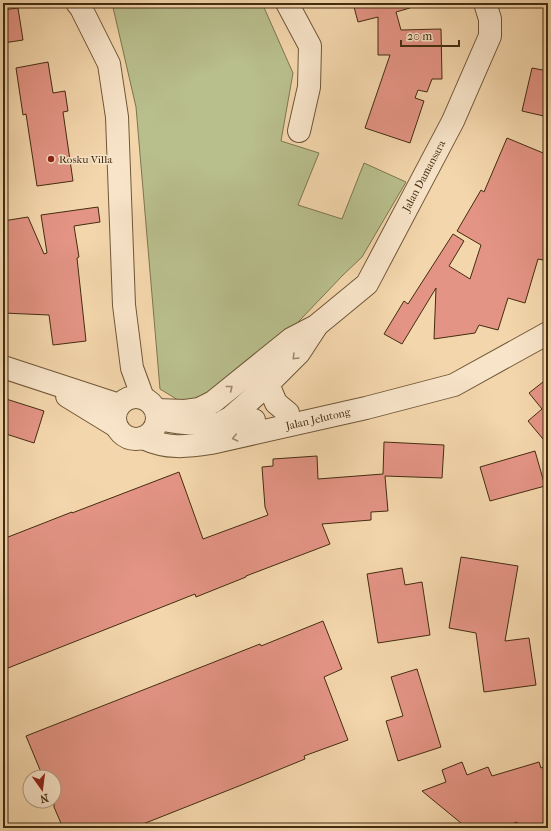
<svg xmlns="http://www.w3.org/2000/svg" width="551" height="831" viewBox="0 0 551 831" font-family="'IM FELL French Canon',serif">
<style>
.green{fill:#b8be8c;stroke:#7e764e}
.building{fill:#e49485;stroke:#432d10}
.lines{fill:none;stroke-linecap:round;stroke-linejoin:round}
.minor-casing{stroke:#6f5737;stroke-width:24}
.minor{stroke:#f8e4c9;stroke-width:22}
.oneway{stroke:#9e886c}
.poi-dot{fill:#8f2418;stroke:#f8e4c9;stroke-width:1.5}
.labels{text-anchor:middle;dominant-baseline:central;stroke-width:3;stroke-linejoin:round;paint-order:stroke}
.poi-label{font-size:11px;fill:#432d10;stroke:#f8e4c9;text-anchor:start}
.street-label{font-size:11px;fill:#432d10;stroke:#f8e4c9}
</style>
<rect width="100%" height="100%" fill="#f4d6ac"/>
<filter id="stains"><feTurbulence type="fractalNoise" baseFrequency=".005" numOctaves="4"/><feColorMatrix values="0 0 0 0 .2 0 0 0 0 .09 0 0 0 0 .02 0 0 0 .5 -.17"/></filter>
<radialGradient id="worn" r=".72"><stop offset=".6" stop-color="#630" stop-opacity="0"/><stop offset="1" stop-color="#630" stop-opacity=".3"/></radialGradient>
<!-- green -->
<polygon class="green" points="112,3 262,3 293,73 281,141 319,153 298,205 342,219 364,163 406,182 362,257 343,275 280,341 207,394 183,403 160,389 136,107"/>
<!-- building -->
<g class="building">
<polygon points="353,3 410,3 410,8 396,12 401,30 441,29 442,79 432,79 427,92 418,90 415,98 424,101 410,143 365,128 390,55 378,55 378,17 358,22"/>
<polygon points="18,8 23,40 3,43 3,10"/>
<polygon points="48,62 53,93 65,91 68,111 63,112 73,181 37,186 26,114 23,115 16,68"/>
<polygon points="532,68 548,71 548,117 522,111"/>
<polygon points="507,138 548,155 548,261 538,259 525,303 508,298 498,330 479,325 475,333 434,339 436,288 402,344 384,334 404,301 408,304 453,234 464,241 449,266 470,279 481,245 457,231 481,190 484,192"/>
<polygon points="98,207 100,222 74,226 79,257 77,258 86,341 53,345 49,315 3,313 3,221 28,217 44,254 47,253 41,215"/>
<polygon points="548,378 548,445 528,421 542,409 529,393"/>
<polygon points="3,398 44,411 34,443 3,433"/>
<polygon points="384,442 444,445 442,478 385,476 388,511 371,512 371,520 322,524 330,544 246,576 246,577 196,597 195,594 3,670 3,539 72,512 72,513 179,472 203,539 268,515 265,507 262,467 273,466 273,459 317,456 318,479 383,474"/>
<polygon points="535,451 545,486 490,501 480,467"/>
<polygon points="461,557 518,566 505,641 529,638 536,685 484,692 476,633 449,628"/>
<polygon points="402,568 405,585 422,582 430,635 378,643 367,574"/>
<polygon points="323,621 342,669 324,677 348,740 304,756 305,759 244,784 133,828 63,828 54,807 54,777 43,777 26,736 260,644 261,646"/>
<polygon points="417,669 441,747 398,761 386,721 403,716 391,677"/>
<polygon points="462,762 467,775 488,767 492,776 539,762 541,768 548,765 548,822 530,828 519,828 517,822 501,828 467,828 422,791 446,782 442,770"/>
</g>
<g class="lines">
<defs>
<g id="minor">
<polyline points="77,3 81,8 109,64 117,117 124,305 132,368 143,398"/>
<polyline points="287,3 310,46 309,87 299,131"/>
<polyline points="3,367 119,405"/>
<polyline points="268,384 276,403 288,413"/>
<polyline points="67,396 116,426"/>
<circle cx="136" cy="418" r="21"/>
<polyline points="156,410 185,411 199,409 213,402 291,339 316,326 367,284 453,121 490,36 490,19 485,3"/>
<path d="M169,421C197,426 225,425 254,420"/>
<polyline points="219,424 230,418 246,404 268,384 299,353 316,327"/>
<path d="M143,438C167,449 186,447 211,443L366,408L454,385L548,333"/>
</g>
</defs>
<!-- minor casing -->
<use href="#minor" class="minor-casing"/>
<!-- minor -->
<use href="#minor" class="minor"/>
</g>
<!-- one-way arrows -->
<defs><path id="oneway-chevron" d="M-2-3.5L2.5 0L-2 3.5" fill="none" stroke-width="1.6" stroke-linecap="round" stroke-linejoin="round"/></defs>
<g class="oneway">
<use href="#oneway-chevron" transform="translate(295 357) rotate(135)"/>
<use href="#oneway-chevron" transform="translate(230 388) rotate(-39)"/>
<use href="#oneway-chevron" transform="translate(235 438) rotate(168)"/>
</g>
<!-- markers -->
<circle class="poi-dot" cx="51" cy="159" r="4"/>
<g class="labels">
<!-- poi labels -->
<g class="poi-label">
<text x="59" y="159">Rosku Villa</text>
</g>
<!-- street labels -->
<g class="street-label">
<text transform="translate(424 176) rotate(-62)">Jalan Damansara</text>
<text transform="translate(318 419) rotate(-13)">Jalan Jelutong</text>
</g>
</g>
<!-- margin -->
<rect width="551" height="831" fill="none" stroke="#f4d6ac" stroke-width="16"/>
<rect x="4" y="4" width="543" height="823" fill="none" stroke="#432d10" stroke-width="2"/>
<rect x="8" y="8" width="535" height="815" fill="none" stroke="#432d10"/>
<!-- north arrow -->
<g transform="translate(42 789) rotate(166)"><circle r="19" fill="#f8e4c9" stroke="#b09b7f"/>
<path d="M0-3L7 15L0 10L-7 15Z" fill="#8f2418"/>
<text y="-6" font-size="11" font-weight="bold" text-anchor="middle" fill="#432d10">N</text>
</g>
<!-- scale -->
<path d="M401 40v6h58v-6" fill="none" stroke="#432d10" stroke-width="2"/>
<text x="407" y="40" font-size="12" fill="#432d10" stroke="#f8e4c9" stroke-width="3" paint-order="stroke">20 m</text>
<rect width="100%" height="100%" filter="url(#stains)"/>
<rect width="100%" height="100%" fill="url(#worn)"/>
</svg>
